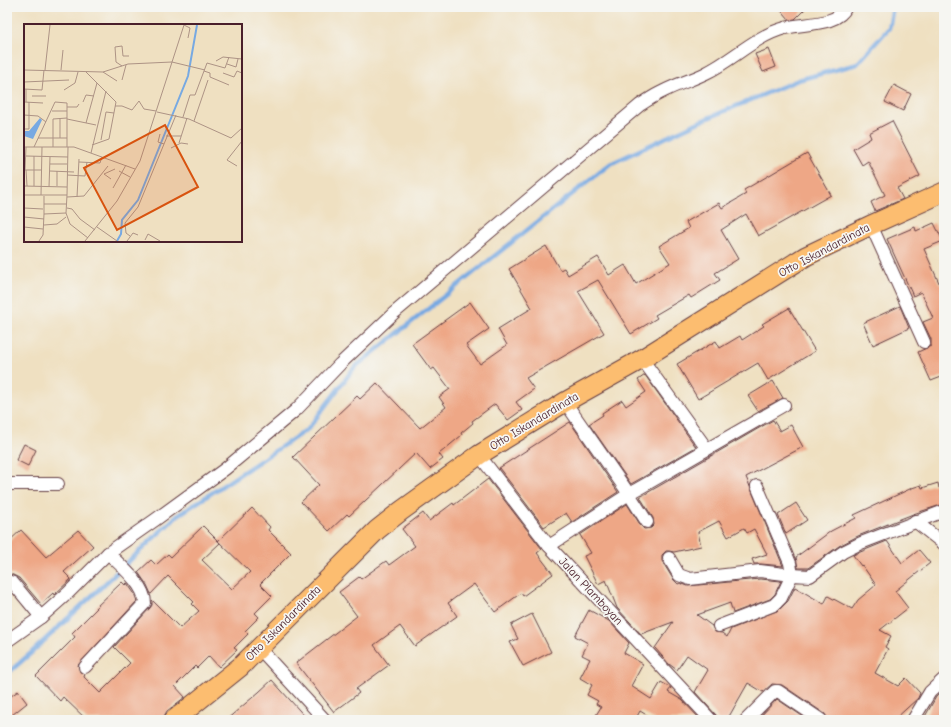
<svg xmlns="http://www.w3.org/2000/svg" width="951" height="727" viewBox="0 0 951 727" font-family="'Comic Neue',sans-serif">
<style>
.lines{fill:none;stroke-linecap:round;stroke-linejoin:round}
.stream{stroke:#77a9e2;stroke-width:4.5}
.building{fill:#eea786}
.minor-casing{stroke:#633c42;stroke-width:14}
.primary-casing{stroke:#633c42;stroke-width:21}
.minor{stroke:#fff;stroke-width:12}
.primary{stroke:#fcbd6f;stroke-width:19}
.labels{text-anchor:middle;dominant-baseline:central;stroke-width:3.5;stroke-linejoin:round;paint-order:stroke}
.street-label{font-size:12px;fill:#4a1f2b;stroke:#f6f6f2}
.inset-river{fill:none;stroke:#77a9e2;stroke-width:2}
.inset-road{fill:none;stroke:#ad9385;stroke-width:1}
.view{fill:#d8530f;fill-opacity:0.15;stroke:#d8530f;stroke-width:2}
.inset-edge{fill:none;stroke:#4a1f2b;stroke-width:2}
</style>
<rect width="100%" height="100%" fill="#f6f6f2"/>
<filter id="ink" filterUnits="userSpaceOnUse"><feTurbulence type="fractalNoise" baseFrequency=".025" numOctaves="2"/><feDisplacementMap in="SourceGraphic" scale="8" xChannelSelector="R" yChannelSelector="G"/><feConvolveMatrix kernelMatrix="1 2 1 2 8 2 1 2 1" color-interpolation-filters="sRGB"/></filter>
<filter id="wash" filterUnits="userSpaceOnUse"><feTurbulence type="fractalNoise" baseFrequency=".012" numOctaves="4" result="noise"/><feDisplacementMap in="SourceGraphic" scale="16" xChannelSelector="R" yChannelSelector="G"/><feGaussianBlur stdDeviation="0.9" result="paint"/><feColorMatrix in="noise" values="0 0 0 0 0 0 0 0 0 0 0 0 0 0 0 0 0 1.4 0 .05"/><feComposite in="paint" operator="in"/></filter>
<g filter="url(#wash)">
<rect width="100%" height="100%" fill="#efe0c1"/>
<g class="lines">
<!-- stream -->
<polyline class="stream" points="7,674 31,653 177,516 308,429 354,368 610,164 701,121 798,80 857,64 889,28 893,7"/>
</g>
<g id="blocks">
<!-- building -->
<g class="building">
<polygon points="778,7 807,7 795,19 789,20"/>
<polygon points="769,49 776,67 763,72 755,54"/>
<polygon points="894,85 911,94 903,111 885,102"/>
<polygon points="892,121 920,176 897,188 903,199 875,211 871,202 885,195 868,161 862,165 853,149 871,138 869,133"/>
<polygon points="807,153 831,195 758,236 746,214 721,230 738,259 715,273 720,280 691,298 689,295 655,315 657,318 631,334 598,280 578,291 604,333 526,378 534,389 516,402 522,410 508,420 495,404 472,421 473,423 461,433 462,435 439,454 443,459 430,469 416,453 349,516 347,514 329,531 301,502 319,485 293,457 357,396 360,399 377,383 420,428 446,407 439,397 450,389 434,368 431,370 412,344 470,302 489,329 466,345 480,364 507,345 498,329 532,308 509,269 546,246 560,270 564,268 568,275 598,257 609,275 625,265 636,284 670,263 659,246 689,228 686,222 719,203 722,208 746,194 744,190"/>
<polygon points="934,223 943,241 924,249 940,285 944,283 944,376 931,381 918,352 931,346 931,339 923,322 933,318 921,292 913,296 887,239 915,227 916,231"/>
<polygon points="900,306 909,328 873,345 863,323"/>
<polygon points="789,308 815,351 768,380 758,363 698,399 677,364 716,341 720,348 740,336 742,340 764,326 762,324"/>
<polygon points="645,375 696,447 631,484 589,424 603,415 602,413 622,400 626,406 646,392 638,380"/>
<polygon points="773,381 783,398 758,411 748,396"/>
<polygon points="773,420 780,431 791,425 803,447 746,477 783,566 761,564 754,564 752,559 767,554 754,529 747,533 744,528 728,537 719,521 698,532 701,546 674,552 669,551 666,551 662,555 662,561 673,579 678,584 680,583 688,586 760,579 781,581 775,594 770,599 733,613 730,603 697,615 712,626 715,632 722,633 727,637 731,629 779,610 788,601 795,587 824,604 828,596 852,609 858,600 876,585 862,565 861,566 853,555 887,541 902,563 919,550 930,563 895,591 908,608 880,630 891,636 885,647 888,649 875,673 898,686 906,678 920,693 918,698 894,720 828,720 825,714 782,685 772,684 763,692 748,683 727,720 718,720 716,715 695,692 708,670 687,655 677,670 669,664 655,648 673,622 641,634 617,608 606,580 598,584 584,556 591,553 580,535 627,504 641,526 644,529 651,528 654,525 653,518 640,497"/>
<polygon points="570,422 618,492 572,522 566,513 544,527 499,468"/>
<polygon points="24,444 36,450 28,466 16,460"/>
<polygon points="488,479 542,549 537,553 553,574 523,596 521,593 495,612 474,584 448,603 457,616 415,646 400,626 374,645 389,665 356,689 359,693 334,712 296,663 357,616 339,592 359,577 361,579 386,561 389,565 415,546 402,529 423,513 429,521 453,503 454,505"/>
<polygon points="938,483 939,488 944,487 944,504 913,514 858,536 839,546 808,568 798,568 796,557 831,531 856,518 854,515 912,488 921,485 922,488"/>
<polygon points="796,503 807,520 786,534 778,515"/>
<polygon points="252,508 270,527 268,530 291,553 260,584 272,596 255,613 259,617 245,631 248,634 234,648 237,650 219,667 209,656 197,668 195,666 175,686 185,697 167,711 162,720 87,720 63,697 60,701 36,676 75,637 72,633 96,609 95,608 122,582 125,585 127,583 134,593 137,601 78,665 80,672 85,674 84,677 100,693 130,663 114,647 150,608 152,605 152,600 180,628 199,611 192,604 194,602 168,576 151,594 147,585 138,572 151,560 156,565 168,554 171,557 203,526 220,543 202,560 232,589 250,572 218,541"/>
<polygon points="21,530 46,557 78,530 93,546 64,572 71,579 54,595 53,593 41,604 19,578 7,572 7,543"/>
<polygon points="589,610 609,621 629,643 624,653 643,664 631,686 651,699 661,682 671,688 668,692 682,700 701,720 655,720 640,711 635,720 593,720 601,707 596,704 598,701 587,695 592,685 580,678 590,659 582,655 588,643 575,636"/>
<polygon points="532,614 551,652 523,666 510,642 518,639 511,625"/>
<polygon points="272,680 308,720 226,720 259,692"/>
<polygon points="944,689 944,720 923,720 936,697"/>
<polygon points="18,691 27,703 7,719 7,699"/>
<polygon points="777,699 808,720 757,720"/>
</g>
</g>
</g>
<g filter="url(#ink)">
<use href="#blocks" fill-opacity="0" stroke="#633c42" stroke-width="1"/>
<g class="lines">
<defs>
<g id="minor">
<polyline points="871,225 924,342"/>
<polyline points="642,359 707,449"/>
<polyline points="565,402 629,494 647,522"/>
<polyline points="479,455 549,546 711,720"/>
<polyline points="7,484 58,484"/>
<polyline points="915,521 944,544"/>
<polyline points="549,546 629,494 784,405"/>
<polyline points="669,558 679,575 690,579 760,571 792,575 790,563 757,486"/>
<polyline points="7,581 13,583 41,617"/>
<polyline points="719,626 774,605 781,598 792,575 810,576 843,552 861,543 944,511"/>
<path d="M7,641L41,617L68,593L108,553L155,520L225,469L296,410L340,364L394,313L640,105C648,100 655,95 664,91C677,84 692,80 706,73C733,60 755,36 785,28C803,23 838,26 846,7"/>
<polyline points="258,647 325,720"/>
<path d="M85,667L145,603C145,585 120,565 108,553"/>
<polyline points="746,720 775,691 778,691 821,720"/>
<polyline points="913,720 930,692 944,679"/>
</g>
<polyline id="primary" points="174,720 240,667 377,530 401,511 479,455 565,402 642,359 806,256 871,225 944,192"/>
</defs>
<!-- minor casing -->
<use href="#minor" class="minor-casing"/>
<!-- primary casing -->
<use href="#primary" class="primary-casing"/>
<!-- minor -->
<use href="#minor" class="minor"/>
<!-- primary -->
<use href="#primary" class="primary"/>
</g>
</g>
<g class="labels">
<!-- street labels -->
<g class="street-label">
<text transform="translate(824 250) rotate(-28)">Otto Iskandardinata</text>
<text transform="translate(534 421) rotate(-31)">Otto Iskandardinata</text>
<text transform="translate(591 591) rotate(47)">Jalan Plamboyan</text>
<text transform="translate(283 623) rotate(-45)">Otto Iskandardinata</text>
</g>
</g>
<!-- overview -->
<g transform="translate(24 24)">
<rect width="218" height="218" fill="#efe0c1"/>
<path d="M16,94L18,96L9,115L0,112V107H5Z" fill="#77a9e2"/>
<path class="inset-river" d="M93,217L97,210L98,196L114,176L164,52L173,1"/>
<path class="inset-road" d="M160,1L166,4L164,14M192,37L199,33L218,35M203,40L212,43L214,35M98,42L92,38L91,23L98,22L99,32H105M0,46L79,48L104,40L148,38L181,46M21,46L26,1M37,46L39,26M180,47L186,49V53L205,61M62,48L92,78L85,115L68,121M79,48L93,57M199,49L210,53L213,47L218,49M98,56L102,41M0,58L45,56M0,65L18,66L20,46M40,66L51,59L54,48M8,72H22M0,78L19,79M2,78V65M59,78L62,71L70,72M91,82H98L108,86L115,77L120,85L132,87M43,83H53L55,80M28,87H43M133,88L165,95L207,114L218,104M0,91L14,92L22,98M159,93L166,71H171L183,39L201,44L205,33M43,95L72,101M170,97L184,56M62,99L73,59M0,105H5V78M136,110L134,118L140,120M142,112H157M14,114H43M36,114V94M77,116L82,88L90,89M155,119L163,94M0,123H50L111,145M10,123L31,78L43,79V123M29,123V95L43,94M147,124L157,119L164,120M67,129L82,67M2,132L44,133M55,138L76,139L78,133M26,140H43M213,142L203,136L218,117M1,146L2,123M1,146H18M2,146L3,162M26,147L50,148M33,147V162M95,147L106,153M43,151L61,152L63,138M87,155L80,150L91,145M0,162L43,163M10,162V132M25,163L26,133M89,164L102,141M0,171H43L44,123M17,171L18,123M20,172V190L42,189L43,171M43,173L60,172L84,142M53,173L55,135M20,180H42M0,184L19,185M43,184L48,185L56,195L71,206M42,189L46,200L64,214M0,193L20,195M20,201L33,200L42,193M0,203L19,205M73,203L93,217M106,212L102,209L101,199L114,183L152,91M121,216L124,210L136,217M15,217L19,211L20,190M61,217L93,177L116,137L160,1M103,217L109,209L114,211"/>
<path class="view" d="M141,101L174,163L93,206L60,144Z"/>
<rect width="218" height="218" class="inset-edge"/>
</g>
<!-- margin -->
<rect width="951" height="727" fill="none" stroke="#f6f6f2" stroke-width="24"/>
</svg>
